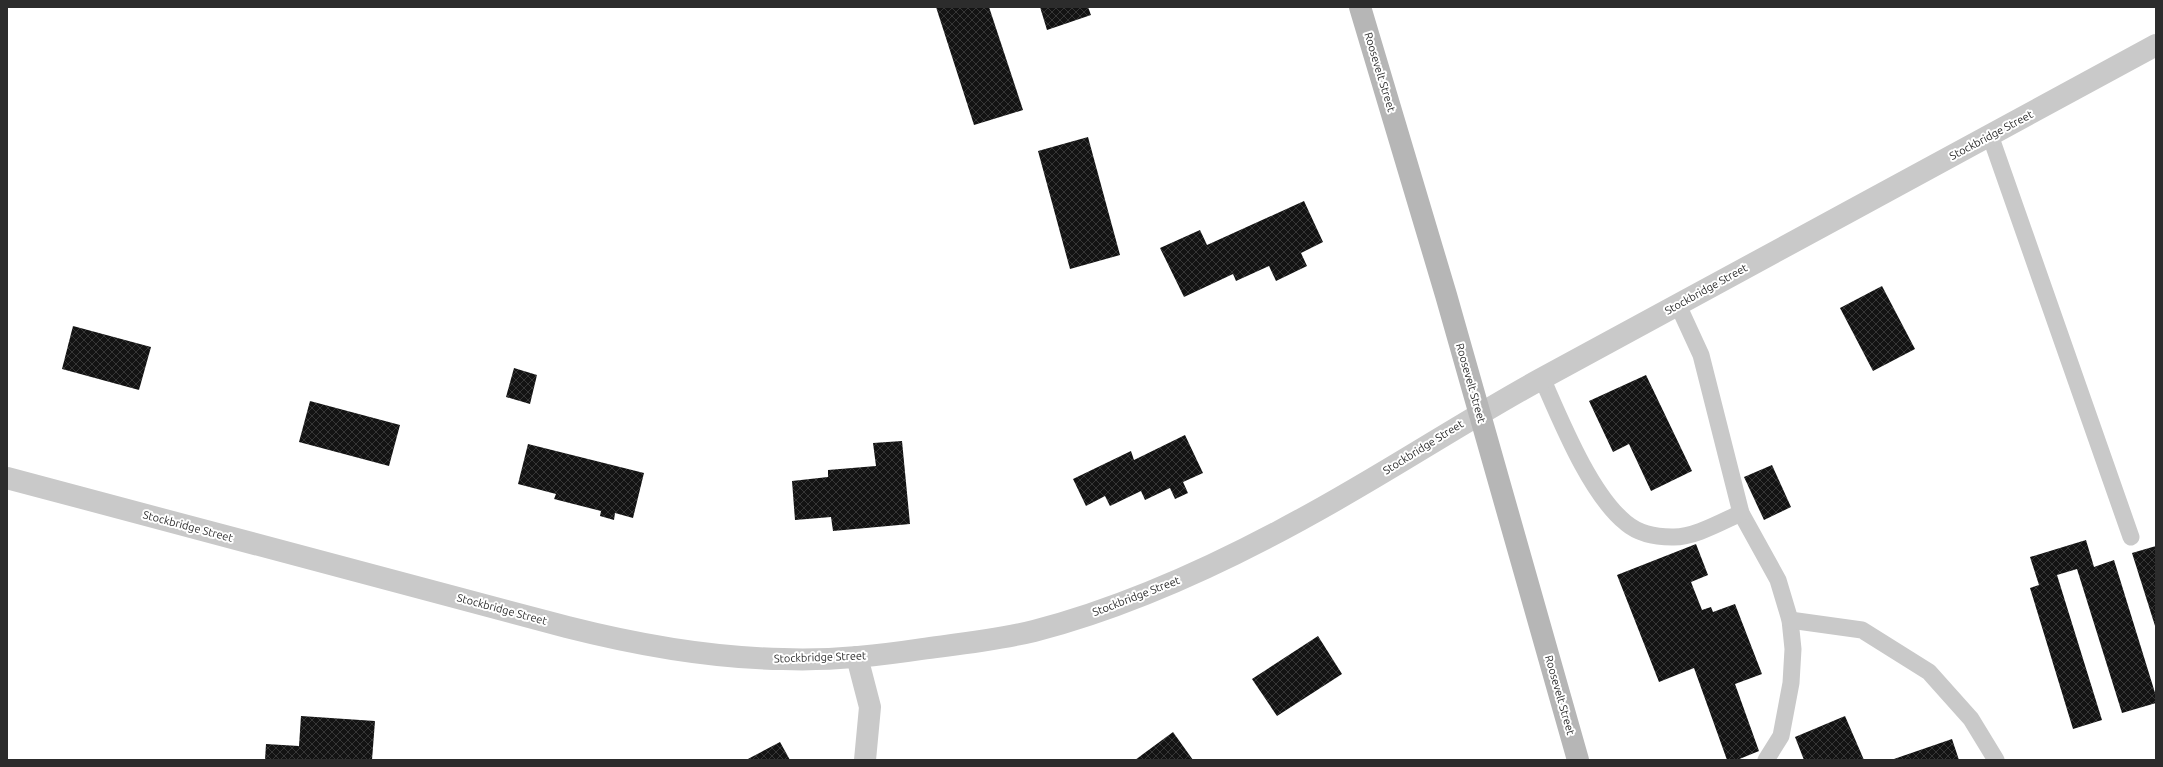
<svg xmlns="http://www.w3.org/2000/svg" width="2163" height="767" viewBox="0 0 2163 767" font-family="Ubuntu,sans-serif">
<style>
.building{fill:url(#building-cross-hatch)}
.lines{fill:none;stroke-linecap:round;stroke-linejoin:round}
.lane{stroke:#c9c9c9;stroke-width:17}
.street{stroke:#c9c9c9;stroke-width:22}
.secondary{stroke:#b6b6b6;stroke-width:22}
.labels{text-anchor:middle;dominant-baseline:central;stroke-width:4;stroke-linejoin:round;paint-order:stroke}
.street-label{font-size:11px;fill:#2c2c2c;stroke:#fff}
</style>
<defs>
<pattern id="building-cross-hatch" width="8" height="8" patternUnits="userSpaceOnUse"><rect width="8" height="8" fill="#131313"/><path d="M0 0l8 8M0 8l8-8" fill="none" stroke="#363636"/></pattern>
</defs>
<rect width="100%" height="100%" fill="#fff"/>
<!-- building -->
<g class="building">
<polygon points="936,7 989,7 1023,110 974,125"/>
<polygon points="1040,7 1088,7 1091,15 1047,30"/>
<polygon points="1088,137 1120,255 1070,269 1038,151"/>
<polygon points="1304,201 1323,242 1301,253 1307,266 1276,281 1269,266 1236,281 1233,274 1184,297 1160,248 1200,230 1207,245"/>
<polygon points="1882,286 1915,349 1873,371 1840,308"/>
<polygon points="73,326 151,347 139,390 62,369"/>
<polygon points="514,368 537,375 530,404 506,397"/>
<polygon points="1646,375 1692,471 1651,491 1629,444 1613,452 1589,401"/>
<polygon points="310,401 400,425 389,466 299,442"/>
<polygon points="1185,435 1203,473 1183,482 1188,493 1175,499 1170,488 1145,500 1141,491 1110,506 1105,496 1086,506 1073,479 1131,451 1134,460"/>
<polygon points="902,441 910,524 833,531 831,517 795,520 792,481 828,477 828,470 876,466 873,443"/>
<polygon points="528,444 644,473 633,518 615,513 614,520 600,516 601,511 554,499 556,494 518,484"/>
<polygon points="1772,465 1791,507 1764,520 1744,477"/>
<polygon points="2086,540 2094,567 2114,560 2156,696 2156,703 2122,713 2077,569 2057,575 2102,720 2073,729 2030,588 2039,585 2030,557"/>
<polygon points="1696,544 1708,575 1691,582 1702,610 1711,607 1713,612 1735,604 1762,674 1735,684 1759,751 1737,760 1727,760 1694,668 1659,682 1617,575"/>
<polygon points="2156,546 2156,629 2132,553"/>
<polygon points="1318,636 1342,674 1277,716 1252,679"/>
<polygon points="301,716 375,721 372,760 265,760 266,744 299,746"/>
<polygon points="1845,716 1864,760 1804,760 1795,737"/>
<polygon points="1173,732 1193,760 1135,760"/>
<polygon points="1952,739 1959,760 1891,760"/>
<polygon points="780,742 790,760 746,760"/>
</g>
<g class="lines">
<!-- lane -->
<g class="lane">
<polyline points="1990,135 2131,537"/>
<polyline points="1678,305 1701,355 1741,513 1778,580 1790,620 1793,649 1791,683 1781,736 1766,760"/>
<path d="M1542,378C1561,421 1590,494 1626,523C1639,534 1655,537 1672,537C1693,538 1721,522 1741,513"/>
<polyline points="1790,620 1862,630 1929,672 1971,719 1996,760"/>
</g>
<!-- street -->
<g class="street">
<path d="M7,478L567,627C638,645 709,658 783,659C829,661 876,656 922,649C959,644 997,640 1034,631C1127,607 1216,566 1300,520C1382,476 1459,424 1541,379C1746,268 1951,156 2156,45"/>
<polyline points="857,657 870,707 865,760"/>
</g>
<!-- secondary -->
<polyline class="secondary" points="1360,7 1446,295 1578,760"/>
</g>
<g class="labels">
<!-- street labels -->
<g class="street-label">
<text transform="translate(1380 72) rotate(73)">Roosevelt Street</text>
<text transform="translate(1991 135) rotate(-28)">Stockbridge Street</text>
<text transform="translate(1706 289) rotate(-29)">Stockbridge Street</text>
<text transform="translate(1471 383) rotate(74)">Roosevelt Street</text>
<text transform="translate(1423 447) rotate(-32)">Stockbridge Street</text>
<text transform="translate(188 526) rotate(15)">Stockbridge Street</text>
<text transform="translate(1136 596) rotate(-21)">Stockbridge Street</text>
<text transform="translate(502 609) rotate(15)">Stockbridge Street</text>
<text transform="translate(820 657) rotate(-2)">Stockbridge Street</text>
<text transform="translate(1560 695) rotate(74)">Roosevelt Street</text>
</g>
</g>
<!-- border -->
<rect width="2163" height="767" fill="none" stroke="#2c2c2c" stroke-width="16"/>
</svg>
